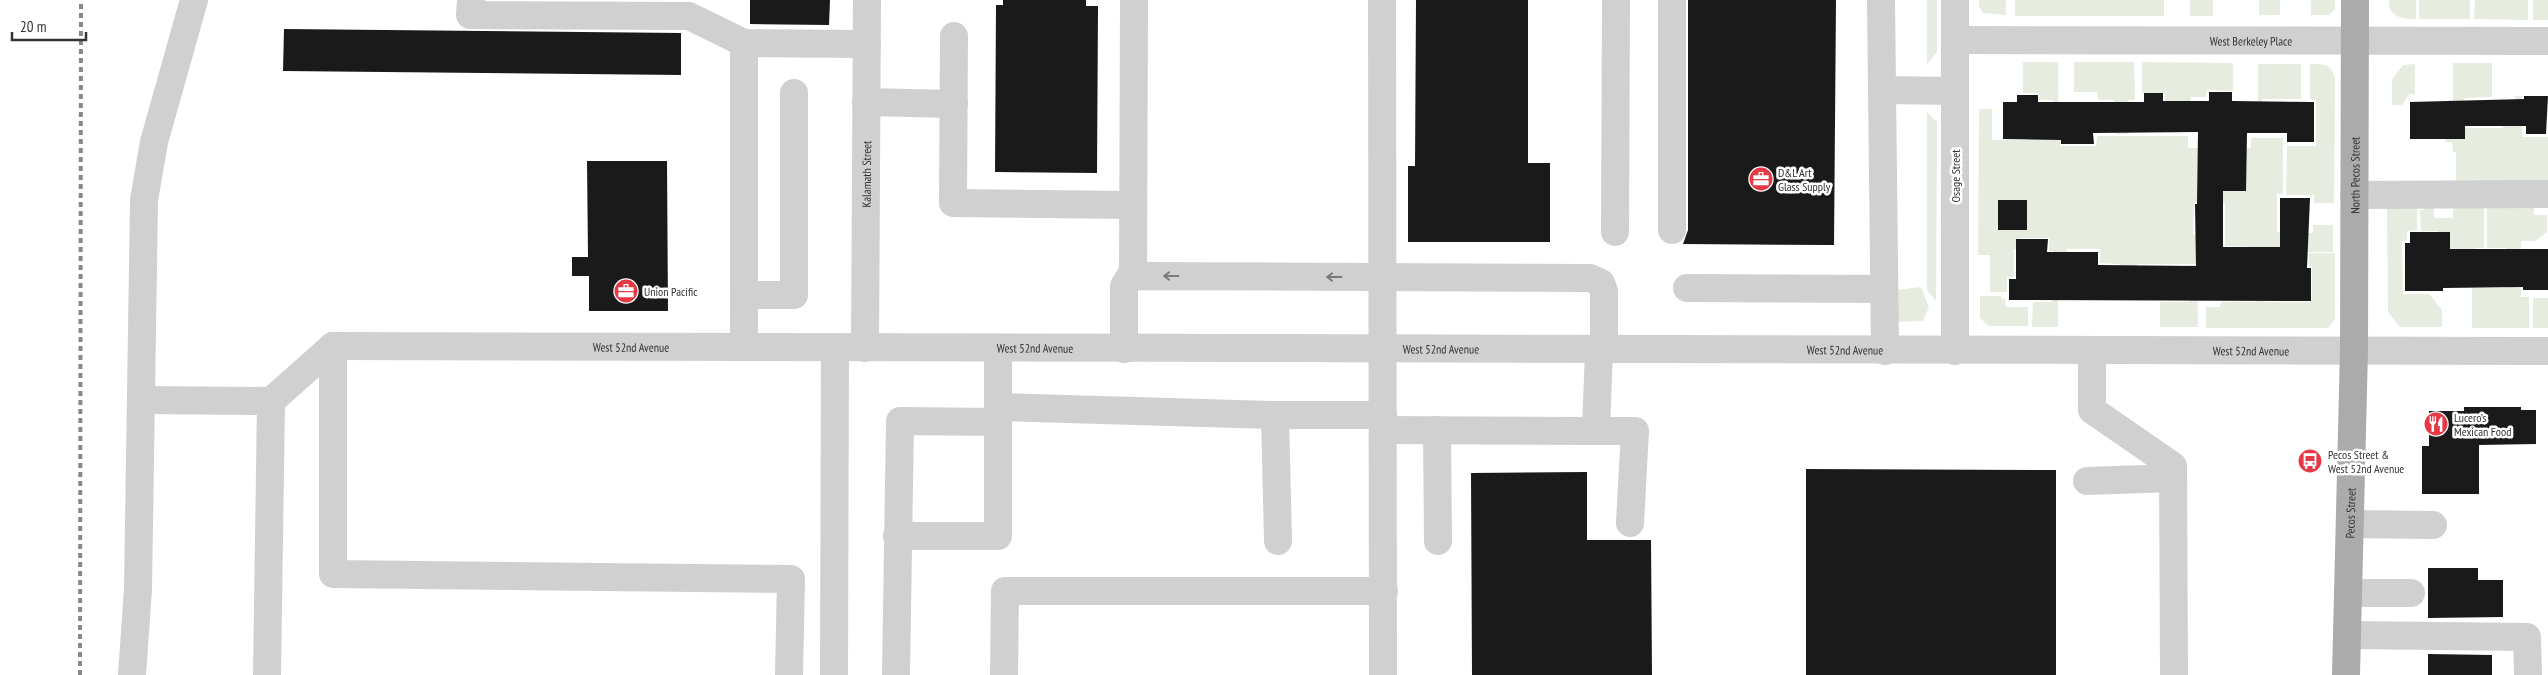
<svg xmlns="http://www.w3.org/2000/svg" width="2548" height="675" viewBox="0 0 2548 675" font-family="'PT Sans Narrow',sans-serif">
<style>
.grass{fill:#e6ecdf}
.building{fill:#1a1a1a}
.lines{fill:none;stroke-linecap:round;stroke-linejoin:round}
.minor{stroke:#d0d0d0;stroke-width:28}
.major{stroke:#ababab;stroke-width:28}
.rail{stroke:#888;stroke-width:4;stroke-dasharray:5 4;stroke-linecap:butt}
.oneway{stroke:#7a7a7a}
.labels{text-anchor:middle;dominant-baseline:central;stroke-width:5;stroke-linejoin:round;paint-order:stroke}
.street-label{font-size:12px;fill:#333;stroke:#fff}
.poi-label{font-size:12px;fill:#333;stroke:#fff;text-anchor:start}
</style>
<rect width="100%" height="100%" fill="#fff"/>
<!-- grass -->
<g class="grass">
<polygon points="1927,0 1937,0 1937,52 1927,64"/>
<polygon points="1979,0 2006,0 2006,15 1983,13 1979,6"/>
<rect x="2015" y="0" width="149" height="16"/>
<rect x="2190" y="0" width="23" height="16"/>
<rect x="2259" y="0" width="21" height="15"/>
<polygon points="2311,0 2335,0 2335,9 2329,15 2311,15"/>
<path d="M2389,0H2416V19C2402,19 2388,17 2389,0Z"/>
<rect x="2419" y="0" width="51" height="19"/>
<polygon points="2475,0 2528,0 2528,20 2474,19"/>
<rect x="2533" y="0" width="15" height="20"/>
<polygon points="2023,62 2058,62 2059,131 2054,131 2053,100 2039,100 2039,93 2023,93"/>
<polygon points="2074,62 2134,62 2135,100 2128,100 2128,134 2115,134 2114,100 2098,100 2097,92 2074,92"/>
<polygon points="2142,62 2233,63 2233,91 2207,90 2206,97 2191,97 2190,132 2180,132 2181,101 2165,101 2165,93 2142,93"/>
<polygon points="2453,63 2492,63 2492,97 2464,98 2464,128 2503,128 2503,123 2515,123 2515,96 2522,96 2522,137 2548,137 2548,188 2456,187 2456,152 2453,152 2452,142 2445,142 2445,131 2449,130 2449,100 2453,100"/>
<polygon points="2258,64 2301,64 2301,99 2262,99 2262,132 2258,132"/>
<path d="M2310,64C2324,64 2330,64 2335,77L2334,203H2314V195H2286L2287,146H2316V100L2310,99Z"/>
<polygon points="2415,64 2415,94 2409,94 2402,105 2392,105 2392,79 2403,65"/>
<polygon points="1979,109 1992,109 1992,140 2028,140 2028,133 2060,133 2060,146 2096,146 2097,136 2188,136 2188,148 2251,148 2251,138 2283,138 2283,194 2277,194 2277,232 2313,233 2313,225 2333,225 2333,252 2277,252 2255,265 2255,247 2225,246 2225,203 2194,203 2193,235 2197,235 2197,264 2137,264 2136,300 2119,300 2119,264 2100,263 2100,249 2067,249 2067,267 2053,267 2053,251 2049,251 2049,238 2019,238 2018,249 2014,249 2014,277 2007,277 2007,292 1990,292 1990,255 1978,255"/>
<polygon points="1927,112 1937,122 1936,301 1927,290"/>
<polygon points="2417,201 2417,230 2407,231 2407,241 2402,241 2403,294 2429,294 2442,310 2442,327 2400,327 2388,312 2387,202"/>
<polygon points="2424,202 2434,202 2434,218 2453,218 2453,202 2484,202 2484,248 2475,248 2475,260 2464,261 2439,243 2438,231 2421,231 2420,210 2424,210"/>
<polygon points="2487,202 2534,202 2534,215 2547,215 2547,232 2535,241 2521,241 2521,297 2529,297 2529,328 2472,328 2472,288 2506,288 2506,248 2487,248"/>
<polygon points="2309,253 2335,253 2335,319 2328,328 2206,328 2206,307 2220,307 2221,302 2256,302 2256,267 2263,267 2263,302 2312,302 2312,266 2309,266"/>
<polygon points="2189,265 2197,265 2198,327 2160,327 2160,302 2189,302"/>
<polygon points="2052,269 2058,269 2058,327 2032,327 2033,302 2052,302"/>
<polygon points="1921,287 1929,307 1923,321 1896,322 1896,290"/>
<polygon points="1980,296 2001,296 2002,299 2005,299 2006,307 2028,307 2028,326 1989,326 1980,318"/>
<rect x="2533" y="298" width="15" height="30"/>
</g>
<!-- building -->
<g class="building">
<polygon points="750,0 830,0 829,25 750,24"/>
<polygon points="1003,0 1086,0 1086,6 1098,6 1097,173 995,172 996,5 1003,5"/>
<polygon points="1416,0 1528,0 1528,163 1550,163 1550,242 1408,242 1408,166 1415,166"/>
<polygon points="1688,0 1836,0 1834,245 1683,244 1688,230"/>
<polygon points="284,29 681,33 681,75 283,71"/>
<polygon points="2209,92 2232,92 2232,101 2314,102 2314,142 2287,142 2287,133 2247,133 2246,191 2223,191 2223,247 2280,247 2280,198 2310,198 2307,268 2311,268 2311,301 2009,300 2009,279 2016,279 2016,239 2048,239 2047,252 2098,252 2098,265 2196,266 2195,204 2197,204 2198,132 2093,133 2094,144 2061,144 2061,140 2003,139 2003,102 2017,102 2017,95 2038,95 2038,102 2144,102 2144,93 2163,93 2163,101 2209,101"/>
<polygon points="2524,96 2548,96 2546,134 2526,134 2526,126 2465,126 2465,139 2410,139 2410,102 2524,99"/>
<polygon points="587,161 667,161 668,311 589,311 589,276 572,276 572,257 588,257"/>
<rect x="1998" y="200" width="29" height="30"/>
<polygon points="2410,232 2450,232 2450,249 2548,249 2548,290 2523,290 2523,287 2443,288 2443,291 2405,291 2405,243 2410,243"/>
<polygon points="2464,407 2521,407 2521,410 2536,410 2536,444 2479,445 2479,494 2422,494 2422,446 2429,446 2429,411 2464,411"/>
<polygon points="1806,469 2056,470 2056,675 1806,675"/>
<polygon points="1587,472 1587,540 1651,540 1652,675 1472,675 1471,473"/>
<polygon points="2428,568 2478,568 2478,580 2503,580 2503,617 2428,618"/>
<polygon points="2428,654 2492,655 2492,675 2428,675"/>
</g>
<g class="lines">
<!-- minor -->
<g class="minor">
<polyline points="471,0 470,15 689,16 744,43 867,44"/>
<polyline points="1382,0 1383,675"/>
<polyline points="1672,0 1672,230"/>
<polyline points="1881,0 1885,351"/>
<polyline points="954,36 953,203 1133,205"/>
<path id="s1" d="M1955,40L2548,41"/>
<polyline points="744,43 744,347"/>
<polyline points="1882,90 1955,91"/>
<polyline points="866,102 954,104"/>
<polyline points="2354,195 2548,194"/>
<polyline points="1615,232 1616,0"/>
<polyline points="1133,276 1134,2"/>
<polyline points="1687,288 1884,289"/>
<polyline points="744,295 794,295 794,93"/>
<path id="s2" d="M333,346L2548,351"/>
<polyline points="333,346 333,574 791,579 789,675"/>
<path id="s3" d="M865,348L867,0"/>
<polyline points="998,348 998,407 1275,415"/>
<polyline points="1124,349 1124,286 1129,278 1133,276 1590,278 1601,283 1604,291 1604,350"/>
<polyline points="1955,351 1955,0"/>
<polyline points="2092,351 2092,410 2173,466 2174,675"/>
<polyline points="141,400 271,401"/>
<polyline points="1383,430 1596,431 1599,350"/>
<polyline points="1437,430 1438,541"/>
<polyline points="1596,431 1635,431 1630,523"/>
<polyline points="2087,481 2173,478"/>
<polyline points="2350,524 2433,525"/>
<polyline points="1278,541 1275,415 1383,415"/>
<polyline points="2348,593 2411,593"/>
<polyline points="2347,635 2527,637 2528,675"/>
<polyline points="132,675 138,589 144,200 154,142 194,0"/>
<polyline points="267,675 271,401 333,346"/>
<polyline points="834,675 835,348"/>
<polyline points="896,675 900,421 998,422 998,536 897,536"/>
<polyline points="1004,675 1005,591 1384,591"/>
</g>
<!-- major -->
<path class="major" id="s4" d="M2346,675L2354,350L2355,0"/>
<!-- rail -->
<polyline class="rail" points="80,675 81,0"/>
</g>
<!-- one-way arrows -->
<defs><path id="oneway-shaft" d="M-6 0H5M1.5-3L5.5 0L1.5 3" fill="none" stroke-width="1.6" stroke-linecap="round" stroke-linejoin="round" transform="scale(1.25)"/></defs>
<g class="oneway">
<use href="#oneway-shaft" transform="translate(1171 276) rotate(-180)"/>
<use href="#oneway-shaft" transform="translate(1334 277) rotate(-180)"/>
</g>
<!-- icons -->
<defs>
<symbol id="office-disc" viewBox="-11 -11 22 22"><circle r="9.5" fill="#e63946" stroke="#fff"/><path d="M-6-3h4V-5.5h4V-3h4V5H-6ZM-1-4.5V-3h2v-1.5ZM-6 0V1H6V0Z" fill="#fff"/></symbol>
<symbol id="restaurant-disc" viewBox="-11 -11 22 22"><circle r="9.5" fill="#e63946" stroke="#fff"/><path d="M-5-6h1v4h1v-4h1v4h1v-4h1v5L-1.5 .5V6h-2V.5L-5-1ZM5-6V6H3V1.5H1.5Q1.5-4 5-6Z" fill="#fff"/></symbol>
<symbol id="bus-disc" viewBox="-11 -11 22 22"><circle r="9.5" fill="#e63946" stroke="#fff"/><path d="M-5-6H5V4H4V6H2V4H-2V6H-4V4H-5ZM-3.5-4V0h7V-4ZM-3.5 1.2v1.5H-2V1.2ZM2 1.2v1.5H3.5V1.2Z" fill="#fff"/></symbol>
</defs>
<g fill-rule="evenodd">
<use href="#office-disc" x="1747" y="165" width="28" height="28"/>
<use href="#office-disc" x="612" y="277" width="28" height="28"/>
<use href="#restaurant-disc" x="2422" y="410" width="28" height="28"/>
<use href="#bus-disc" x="2296" y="447" width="28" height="28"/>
</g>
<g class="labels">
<!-- street labels -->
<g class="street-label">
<text stroke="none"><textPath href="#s1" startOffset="296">West Berkeley Place</textPath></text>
<text stroke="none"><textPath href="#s3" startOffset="174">Kalamath Street</textPath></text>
<text stroke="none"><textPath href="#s4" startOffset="500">North Pecos Street</textPath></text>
<text transform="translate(1955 176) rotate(-90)">Osage Street</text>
<text stroke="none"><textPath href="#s2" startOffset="298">West 52nd Avenue</textPath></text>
<text stroke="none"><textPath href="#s2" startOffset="702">West 52nd Avenue</textPath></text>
<text stroke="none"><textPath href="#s2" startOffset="1108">West 52nd Avenue</textPath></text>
<text stroke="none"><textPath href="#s2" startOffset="1918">West 52nd Avenue</textPath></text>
<text stroke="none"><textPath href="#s2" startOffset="1512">West 52nd Avenue</textPath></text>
<text stroke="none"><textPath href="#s4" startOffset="162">Pecos Street</textPath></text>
</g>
<!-- poi labels -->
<g class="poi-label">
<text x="1778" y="172">D&amp;L Art<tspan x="1778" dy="14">Glass Supply</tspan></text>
<text x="644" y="291">Union Pacific</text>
<text x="2454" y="417">Lucero’s<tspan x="2454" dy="14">Mexican Food</tspan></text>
<text x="2328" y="454">Pecos Street &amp;<tspan x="2328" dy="14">West 52nd Avenue</tspan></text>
</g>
</g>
<!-- scale -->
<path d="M12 32v8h74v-8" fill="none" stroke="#333333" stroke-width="2.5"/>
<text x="20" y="32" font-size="15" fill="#333333" stroke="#ffffff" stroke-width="4" paint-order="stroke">20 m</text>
</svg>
